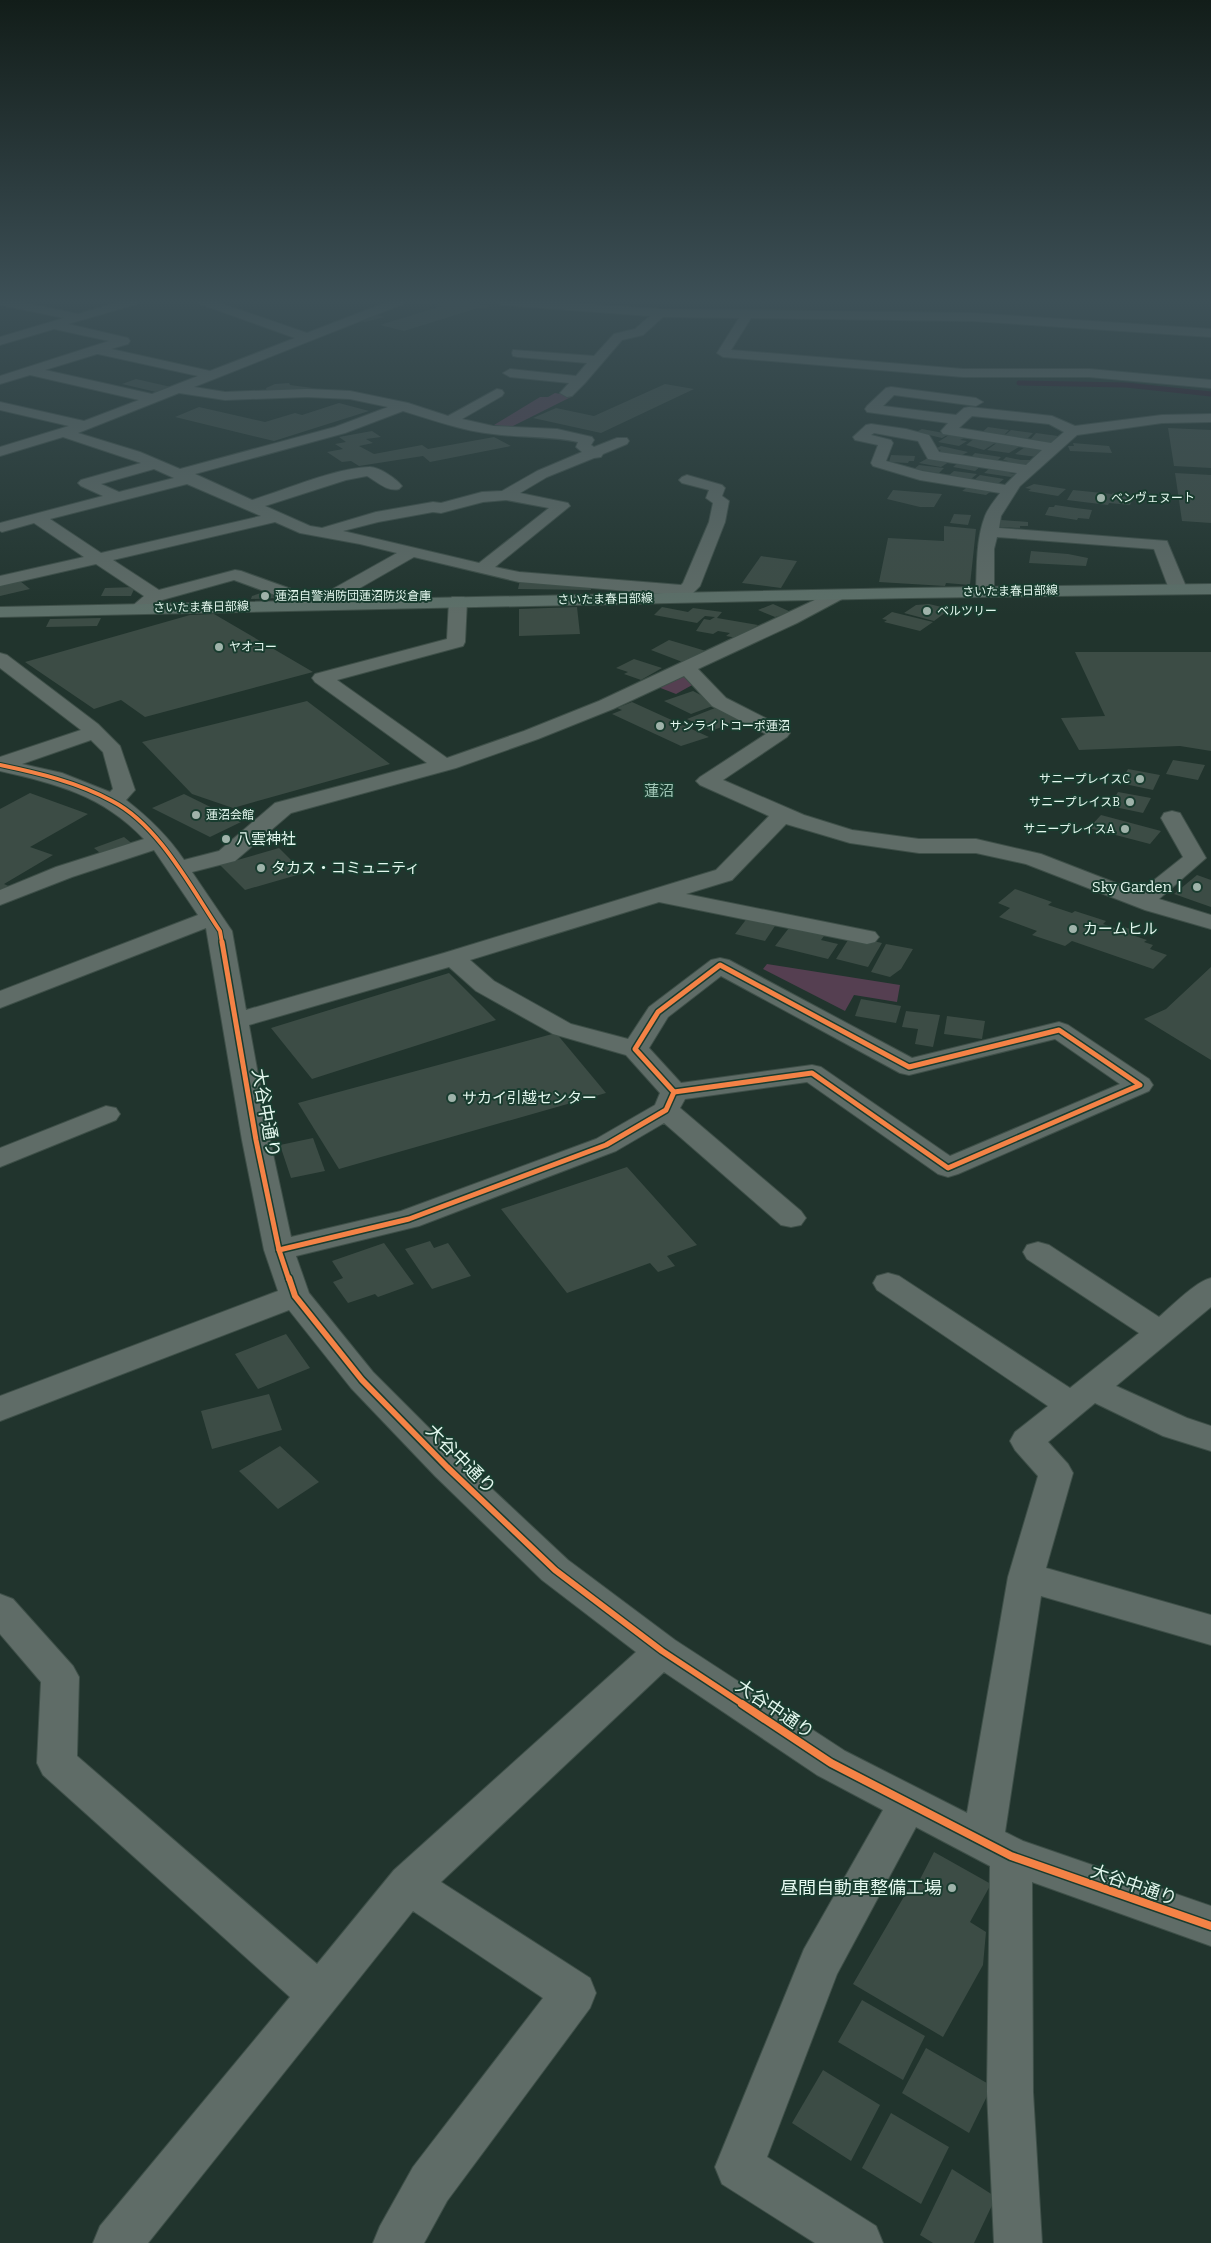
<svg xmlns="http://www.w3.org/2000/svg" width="1211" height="2243" viewBox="0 0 1211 2243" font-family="Bitter,'Noto Sans JP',serif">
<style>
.green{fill:#553f51}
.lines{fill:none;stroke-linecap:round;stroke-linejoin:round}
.stream{stroke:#2a1527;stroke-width:5}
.building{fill:#3c4c45}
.minor-casing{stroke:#3e4f48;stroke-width:2}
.major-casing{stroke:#3e4f48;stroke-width:2}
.minor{fill:#5f6c67;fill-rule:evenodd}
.major{fill:#5d7069;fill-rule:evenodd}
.cycleway-far3-casing{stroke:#193c2f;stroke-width:6}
.cycleway-far2-casing{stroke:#193c2f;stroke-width:8}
.cycleway-far1-casing{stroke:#193c2f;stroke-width:9}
.cycleway-casing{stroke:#193c2f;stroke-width:11}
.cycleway-far3{stroke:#f48246;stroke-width:4}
.cycleway-far2{stroke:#f48246;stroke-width:5}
.cycleway-far1{stroke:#f48246;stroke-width:6}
.cycleway{stroke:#f48246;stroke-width:8}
.poi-dot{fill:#9fb3aa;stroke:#193c2f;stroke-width:2}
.labels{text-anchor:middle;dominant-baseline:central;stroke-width:4;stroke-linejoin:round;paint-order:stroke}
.far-poi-label{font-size:12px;fill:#e3f7ee;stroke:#193c2f;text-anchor:start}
.far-street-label{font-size:12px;fill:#e3f7ee;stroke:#193c2f}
.far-quarter-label{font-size:15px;fill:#a2c8b8;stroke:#193c2f}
.poi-label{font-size:15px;fill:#e3f7ee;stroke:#193c2f;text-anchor:start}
.near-street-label{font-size:18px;fill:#e3f7ee;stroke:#193c2f}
.near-poi-label{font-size:18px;fill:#e3f7ee;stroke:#193c2f;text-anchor:end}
</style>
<rect width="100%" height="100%" fill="#21342d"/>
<!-- green -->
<g class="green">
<polygon points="555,393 573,396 511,427 494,425 540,397 548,397"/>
<polygon points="685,673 694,684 676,694 658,687"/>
<polygon points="767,964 900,985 897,1002 854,995 845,1011 763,969"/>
</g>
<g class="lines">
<!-- stream -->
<polyline class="stream" points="1019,383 1126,385 1211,394"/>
</g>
<!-- building -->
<g class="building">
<polygon points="410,301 441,301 431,305"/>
<polygon points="449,301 461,302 466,301 491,307 478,308 404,331 380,325 442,306 436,305"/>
<polygon points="377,315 385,317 365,322 360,321"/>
<polygon points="136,379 171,387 156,392 122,384"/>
<polygon points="289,383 290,385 313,388 267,392 266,388 275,384"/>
<polygon points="665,384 694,389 601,433 533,418 556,408 594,416"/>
<polygon points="339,403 369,411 274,441 175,417 199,407 265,422 295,413 302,415"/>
<polygon points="988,427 1009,430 1003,436 981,433"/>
<polygon points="1168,428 1211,430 1211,468 1174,466"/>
<polygon points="922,429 949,434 942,438 916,432"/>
<polygon points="1011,430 1033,433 1027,439 1004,436"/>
<polygon points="372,431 381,437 366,439 373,443 359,446 374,454 422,445 428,449 494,437 511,446 430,462 423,456 359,466 351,461 342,462 327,452 343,449 335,444 346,442 339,437"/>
<polygon points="1036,433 1058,436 1051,444 1029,441"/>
<polygon points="949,435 964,438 960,440 967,441 959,446 938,442"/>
<polygon points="975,438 986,440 995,443 984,450 966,445"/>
<polygon points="998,442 1011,444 1019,447 1009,453 987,450"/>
<polygon points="1073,443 1109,446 1112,453 1070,451 1068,446 1074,446"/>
<polygon points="941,446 968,452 960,456 938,452 941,450 935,449"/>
<polygon points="1025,447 1045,450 1037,457 1015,454"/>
<polygon points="975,453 1001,457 997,461 970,458"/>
<polygon points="891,455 915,456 914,461 909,461 908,463 889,462"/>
<polygon points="1006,457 1021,460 1033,460 1022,466 1004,464 1008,461 1003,460"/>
<polygon points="928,458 949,462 941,467 919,463"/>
<polygon points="958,463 981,466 975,471 953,467"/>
<polygon points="919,465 944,468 939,473 914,469"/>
<polygon points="990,468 1011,471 1009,473 1015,474 1011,477 984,473"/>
<polygon points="954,471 977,474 971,479 948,476"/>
<polygon points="1175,473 1211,475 1211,523 1182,521"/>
<polygon points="980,475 1004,479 999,483 992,484 975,479"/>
<polygon points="1034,484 1066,489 1058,496 1028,491 1031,489 1025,488"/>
<polygon points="969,486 993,490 986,495 962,491"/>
<polygon points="893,490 917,492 942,494 934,507 920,507 887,499"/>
<polygon points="1073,490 1112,494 1113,493 1134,495 1130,505 1109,503 1108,505 1067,500"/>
<polygon points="1055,505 1076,508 1092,510 1089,519 1078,518 1077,520 1045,515 1049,507 1054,507"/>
<polygon points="954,514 971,515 968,525 950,523"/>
<polygon points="1001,520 1028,522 1028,526 1020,526 1020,528 1000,527"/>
<polygon points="944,526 976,529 970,585 946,583 945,586 879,582 888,538 944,541"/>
<polygon points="1031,551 1068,554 1088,558 1086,566 1029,563"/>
<polygon points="761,556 797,561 781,588 742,583"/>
<polygon points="520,580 591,584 591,590 518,589"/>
<polygon points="20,581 30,589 0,596 0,585"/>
<polygon points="135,587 131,596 101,596 105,588"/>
<polygon points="270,592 278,595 278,598 251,599 252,596 261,593"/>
<polygon points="773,604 791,612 775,617 758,610"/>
<polygon points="929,604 950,609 934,621 904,613 916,605"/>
<polygon points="577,607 580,634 519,636 519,609"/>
<polygon points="662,607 688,612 693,608 722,612 717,618 758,625 737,638 726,636 730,633 718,631 713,634 696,631 704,619 710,620 715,617 705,616 697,623 654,615"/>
<polygon points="892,612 933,622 920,631 884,622 887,620 882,619"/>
<polygon points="214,614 313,672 145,717 121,700 94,709 25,662 190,615"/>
<polygon points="101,618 97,626 46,627 50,619"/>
<polygon points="669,640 706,651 685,663 651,650"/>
<polygon points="1075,652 1211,652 1211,751 1180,746 1079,750 1061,718 1105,716"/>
<polygon points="634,659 662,668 641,680 624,674 628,672 616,668"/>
<polygon points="693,691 718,704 691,714 664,701"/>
<polygon points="307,701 390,764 233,808 192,794 142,742"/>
<polygon points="632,702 709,737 681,746 612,714 622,710 617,708"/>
<polygon points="715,708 740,720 711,731 687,719"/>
<polygon points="1173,760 1205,765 1198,780 1166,774"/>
<polygon points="1128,769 1160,775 1153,790 1120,783"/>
<polygon points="1118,792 1151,798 1143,813 1110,806"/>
<polygon points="30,793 88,814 30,847 53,855 4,884 13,888 0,893 0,809"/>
<polygon points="184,794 241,822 210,837 152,808"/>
<polygon points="1101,815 1161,831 1150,844 1089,828"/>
<polygon points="124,837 135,846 105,857 94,848"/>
<polygon points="279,848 304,873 245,890 220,865"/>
<polygon points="1197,875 1211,880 1211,907 1174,894"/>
<polygon points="1015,889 1052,902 1048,905 1072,913 1075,911 1106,921 1103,924 1120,930 1124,927 1139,932 1135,936 1147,940 1144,942 1153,945 1150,949 1167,955 1153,969 1072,941 1065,946 1032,935 1037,931 999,917 1010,908 998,903"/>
<polygon points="748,917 777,923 765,941 735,934"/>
<polygon points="792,924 827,932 821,940 838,944 828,959 775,946"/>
<polygon points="860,938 882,943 868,967 836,959 848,940 857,942"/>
<polygon points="886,944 913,949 901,969 890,977 871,972"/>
<polygon points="1211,967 1211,1060 1144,1019 1166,1009"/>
<polygon points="449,973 496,1020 312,1079 271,1028"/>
<polygon points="861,999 901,1006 896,1023 855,1016"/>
<polygon points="906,1011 940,1015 933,1047 915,1044 918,1029 902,1027"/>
<polygon points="947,1016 985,1021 982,1039 944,1034"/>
<polygon points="556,1033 606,1093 339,1169 298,1103"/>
<polygon points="313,1138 325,1171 291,1178 280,1145"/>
<polygon points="627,1167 697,1245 667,1256 675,1266 658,1272 650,1263 567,1293 501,1209"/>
<polygon points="430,1241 434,1248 448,1243 471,1276 432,1289 405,1249"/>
<polygon points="384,1243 414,1284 378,1297 375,1294 348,1303 333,1282 343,1278 332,1261"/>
<polygon points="286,1334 310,1368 258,1389 235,1354"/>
<polygon points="269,1394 282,1430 212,1449 201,1411"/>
<polygon points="280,1446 319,1482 278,1509 239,1471"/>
<polygon points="934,1852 991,1884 970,1922 986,1932 983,1965 943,2037 853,1984 909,1888 914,1891"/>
<polygon points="862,2000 925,2036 903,2080 838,2042"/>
<polygon points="926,2048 992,2086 969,2133 902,2093"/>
<polygon points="823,2070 880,2105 851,2161 792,2123"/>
<polygon points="891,2113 949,2147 921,2204 862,2168"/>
<polygon points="952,2169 996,2197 974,2243 933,2243 920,2235"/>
</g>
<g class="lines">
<defs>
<g id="minor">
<path d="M0,301H16L78,314L122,301H139L137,304L68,324L128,338L130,341L128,344L111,349L210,371L295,338L200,304L198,301H214L307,333L390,301H405L403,304L194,387L225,392L307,389L350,391L408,403L448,416L497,389L502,390L504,393L502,396L462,419L493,426L557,429L592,437L594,440L591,445L594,447L617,438H627L629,441L627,444L603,454L601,457L594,458L547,477L520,493L568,503L570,506L495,567L519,572L681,585L683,583L709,522L713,503L706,498L709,490L682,483L679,480L682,477L687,475L722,485L725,488L722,496L729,501L725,522L700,586L693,593L694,597L691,601H679L676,595L519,582L414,557L325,608H313L310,604L313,600L397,553L360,544L300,533L275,522L113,560L159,590L235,570L241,571L305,594L309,605L306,609H294L291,601L234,580L162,600L145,612H133L130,608L144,596L96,564L0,586V576L84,557L34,523L2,532L0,531V523L103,496L81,486L78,483L81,480L141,463L63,437L0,456V447L69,426L0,410V402L84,421L139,400L30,375L0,384V376L109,341L54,329L0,345V337L64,318L0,305ZM97,354H98L198,376L152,394L45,370ZM179,393L225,400L307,397L350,399L388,407L335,427L180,469L140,452L78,433ZM403,411C433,420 463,431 493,434C522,438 550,436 578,442L576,447L582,452L537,471L502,491L482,492L441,503L433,502L376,512L322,528L310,526L265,506L346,480L367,476C377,482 388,492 399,489L402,486C397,479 378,466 369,467C335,468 285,490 252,500L195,474L345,433ZM154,469L174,478L119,492L101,484ZM187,484L261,516L101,553L50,519ZM506,500L549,508L479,563L343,531L378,522L433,512L441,513L483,502Z"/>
<polygon points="496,301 543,301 660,309 972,313 1211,329 1211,337 972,321 751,318 731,350 963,369 1089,369 1211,380 1211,388 1089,377 963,377 723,357 717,353 739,318 663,317 643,335 622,340 585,383 572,396 567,397 560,393 569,383 510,377 503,373 510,369 576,376 587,363 518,357 513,356 512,353 513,350 594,356 614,334 635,329 650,316 502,305"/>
<path d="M891,387L976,398L983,402L976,406L894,395L883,406L956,415L964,408L969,407L1052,416L1075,426L1162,415L1211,414V422L1162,423L1077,435L1020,486L1001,516L999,528L1167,541L1187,589L1184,593H1172L1169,589L1154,549L997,537L994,549V591L991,595H979L976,591C977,566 976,539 985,516C988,508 995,500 1000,493L920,480L873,466L871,463L878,445L855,440L853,437L866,425L871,424L906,429L929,435L939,452L1026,465L1042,450L943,434L941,431L948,423L867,412L865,409L867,406L886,388ZM972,416L1049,424L1064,432L1051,443L959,428ZM874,433L918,441L928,459L1017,473L1005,485L922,471L886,461L893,443L891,440L871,435Z"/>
<path d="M836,590L842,591L845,595L842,599L797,623L698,669L726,698L787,729L790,733L787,737L723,780L804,815L852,830L919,839H976L1041,854L1139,892L1183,857L1161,818L1164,813L1172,811L1180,813L1206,858L1159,899L1211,915V929L1145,910L1026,864L976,853H919L850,843L786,824L732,880L686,894L875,932L879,937L875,942L867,944L659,902L470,960L494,981L571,1024L628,1039L649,1007L711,960L720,958L729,960L912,1058L1059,1022L1068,1025L1149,1079L1153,1085L1149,1091L958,1174L948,1177L938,1174L807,1082L685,1099L680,1108L801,1211L806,1218L801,1225L791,1227L781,1225L664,1123L616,1151L419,1226L296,1256L309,1293L373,1372L459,1458L568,1560L675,1640L845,1751L967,1813L1008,1577L1038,1476L1015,1450L1010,1441L1015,1432L1048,1406L877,1290L873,1283L877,1276L888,1273L899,1276L1070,1388L1139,1333L1027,1259L1023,1252L1027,1245L1038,1242L1049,1245L1159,1317C1173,1305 1195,1282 1211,1278V1307L1116,1386L1187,1418L1211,1426V1451L1163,1436L1095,1403L1048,1442L1068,1464L1073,1473L1046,1568L1211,1615V1645L1041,1596L1005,1832L1023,1841L1211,1906V1946L1032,1882L1033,2092L1042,2243H994L987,2092L990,1866L916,1827L837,1974L767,2157L876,2226L883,2243H815L722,2184L715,2167L804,1949L883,1810L817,1775L664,1672L441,1882L590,1978L596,1993L590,2008L447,2201L424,2243H373L380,2226L413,2167L543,1998L413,1911L148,2243H93L100,2226L290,1997L43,1775L37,1763L41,1682L0,1634V1594L13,1599L73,1666L79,1677L77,1756L317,1964L394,1870L636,1652L542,1580L435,1476L351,1388L289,1310L0,1421V1396L278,1291L264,1250L242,1140L206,928L0,1008V991L198,915L154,850L72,877L0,905V890L56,867L144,839C102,795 57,784 0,771V757L81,730L0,668V653L7,655L98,724L120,746L135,790L126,800C149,818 168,836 184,860L219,851L275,803L427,763L315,682L312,678L315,674L447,639L449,601L452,597H464L467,601L465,642L463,646L337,680L447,758L524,731L599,701ZM684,676L712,706L766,734L700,777L696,781L700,785L769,816L716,870L444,953L246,1010L232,931L192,872L235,861L291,813L456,768L538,739L613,709ZM91,740L103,752L113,789L110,792L62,773L22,764ZM449,967L476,991L553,1034L626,1055L660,1093L655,1105L596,1139L401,1211L291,1237L270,1140L249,1025ZM721,976L900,1073L909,1075L1055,1039L1120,1084L950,1156L821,1067L812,1065L681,1083L649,1048L668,1017Z"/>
<polygon points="106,1106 116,1108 120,1114 116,1120 0,1167 0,1148"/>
</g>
<polygon id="major" points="1211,584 1211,594 910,598 0,617 0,607 910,588"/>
</defs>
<!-- minor casing -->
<use href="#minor" class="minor-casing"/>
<!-- major casing -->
<use href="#major" class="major-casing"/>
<!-- minor -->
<use href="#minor" class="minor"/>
<!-- major -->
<use href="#major" class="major"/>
<defs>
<path id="cycleway-far3" d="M0,765C38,773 77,782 112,801C159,825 191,888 220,931L222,943"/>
<g id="cycleway-far2">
<polyline points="222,942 256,1140 279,1250 289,1280"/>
<polygon points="720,965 909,1067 1059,1030 1140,1085 948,1168 812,1073 674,1092 635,1049 658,1012"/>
<polyline points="279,1250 409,1219 606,1145 666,1110 674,1092"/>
</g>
<polyline id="cycleway-far1" points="289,1278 295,1296 362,1380 447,1467 555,1570 662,1651 744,1705"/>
<polyline id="cycleway" points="742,1704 831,1763 1011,1856 1211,1926"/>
</defs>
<!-- cycleway-far3 casing -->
<use href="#cycleway-far3" class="cycleway-far3-casing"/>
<!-- cycleway-far2 casing -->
<use href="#cycleway-far2" class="cycleway-far2-casing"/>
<!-- cycleway-far1 casing -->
<use href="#cycleway-far1" class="cycleway-far1-casing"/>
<!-- cycleway casing -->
<use href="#cycleway" class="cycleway-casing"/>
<!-- cycleway-far3 -->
<use href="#cycleway-far3" class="cycleway-far3"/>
<!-- cycleway-far2 -->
<use href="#cycleway-far2" class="cycleway-far2"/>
<!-- cycleway-far1 -->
<use href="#cycleway-far1" class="cycleway-far1"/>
<!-- cycleway -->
<use href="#cycleway" class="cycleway"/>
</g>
<!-- sky -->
<linearGradient id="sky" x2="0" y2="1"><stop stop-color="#121d19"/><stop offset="0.49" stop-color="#3d5057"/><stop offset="1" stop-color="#3d5057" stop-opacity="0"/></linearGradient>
<rect width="1211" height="615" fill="url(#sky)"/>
<!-- markers -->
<g class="poi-dot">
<circle cx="1101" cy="498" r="5"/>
<circle cx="265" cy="596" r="5"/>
<circle cx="927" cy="611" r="5"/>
<circle cx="219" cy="647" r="5"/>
<circle cx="660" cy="726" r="5"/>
<circle cx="1140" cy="779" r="5"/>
<circle cx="1130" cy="802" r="5"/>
<circle cx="196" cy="815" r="5"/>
<circle cx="1125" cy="829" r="5"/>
<circle cx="226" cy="839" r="5"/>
<circle cx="261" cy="868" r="5"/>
<circle cx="1197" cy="887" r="5"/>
<circle cx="1073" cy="929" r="5"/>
<circle cx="452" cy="1098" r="5"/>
<circle cx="952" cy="1888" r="5"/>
</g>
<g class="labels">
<!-- far-poi labels -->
<g class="far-poi-label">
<text x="1111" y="498">ベンヴェヌート</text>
<text x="275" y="596">蓮沼自警消防団蓮沼防災倉庫</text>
<text x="937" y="611">ベルツリー</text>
<text x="229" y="647">ヤオコー</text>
<text x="670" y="726">サンライトコーポ蓮沼</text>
<text x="1130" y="779" text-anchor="end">サニープレイスC</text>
<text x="1120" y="802" text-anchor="end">サニープレイスB</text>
<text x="206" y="815">蓮沼会館</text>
<text x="1115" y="829" text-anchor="end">サニープレイスA</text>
</g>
<!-- far-street labels -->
<g class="far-street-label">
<text transform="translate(1010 591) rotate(-1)">さいたま春日部線</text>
<text transform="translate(605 599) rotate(-1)">さいたま春日部線</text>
<text transform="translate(201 607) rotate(-1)">さいたま春日部線</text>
</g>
<!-- far-quarter labels -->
<g class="far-quarter-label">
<text x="659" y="791">蓮沼</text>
</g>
<!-- poi labels -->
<g class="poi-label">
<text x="236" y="839">八雲神社</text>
<text x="271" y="868">タカス・コミュニティ</text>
<text x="1187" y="887" text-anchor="end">Sky GardenⅠ</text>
<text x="1083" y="929">カームヒル</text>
<text x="462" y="1098">サカイ引越センター</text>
</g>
<!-- near-street labels -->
<g class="near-street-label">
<text transform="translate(266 1113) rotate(80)">大谷中通り</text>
<text transform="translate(461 1459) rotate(45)">大谷中通り</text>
<text transform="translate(775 1709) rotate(34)">大谷中通り</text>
<text transform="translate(1134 1885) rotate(19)">大谷中通り</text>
</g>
<!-- near-poi labels -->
<g class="near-poi-label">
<text x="942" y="1888">昼間自動車整備工場</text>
</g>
</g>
</svg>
